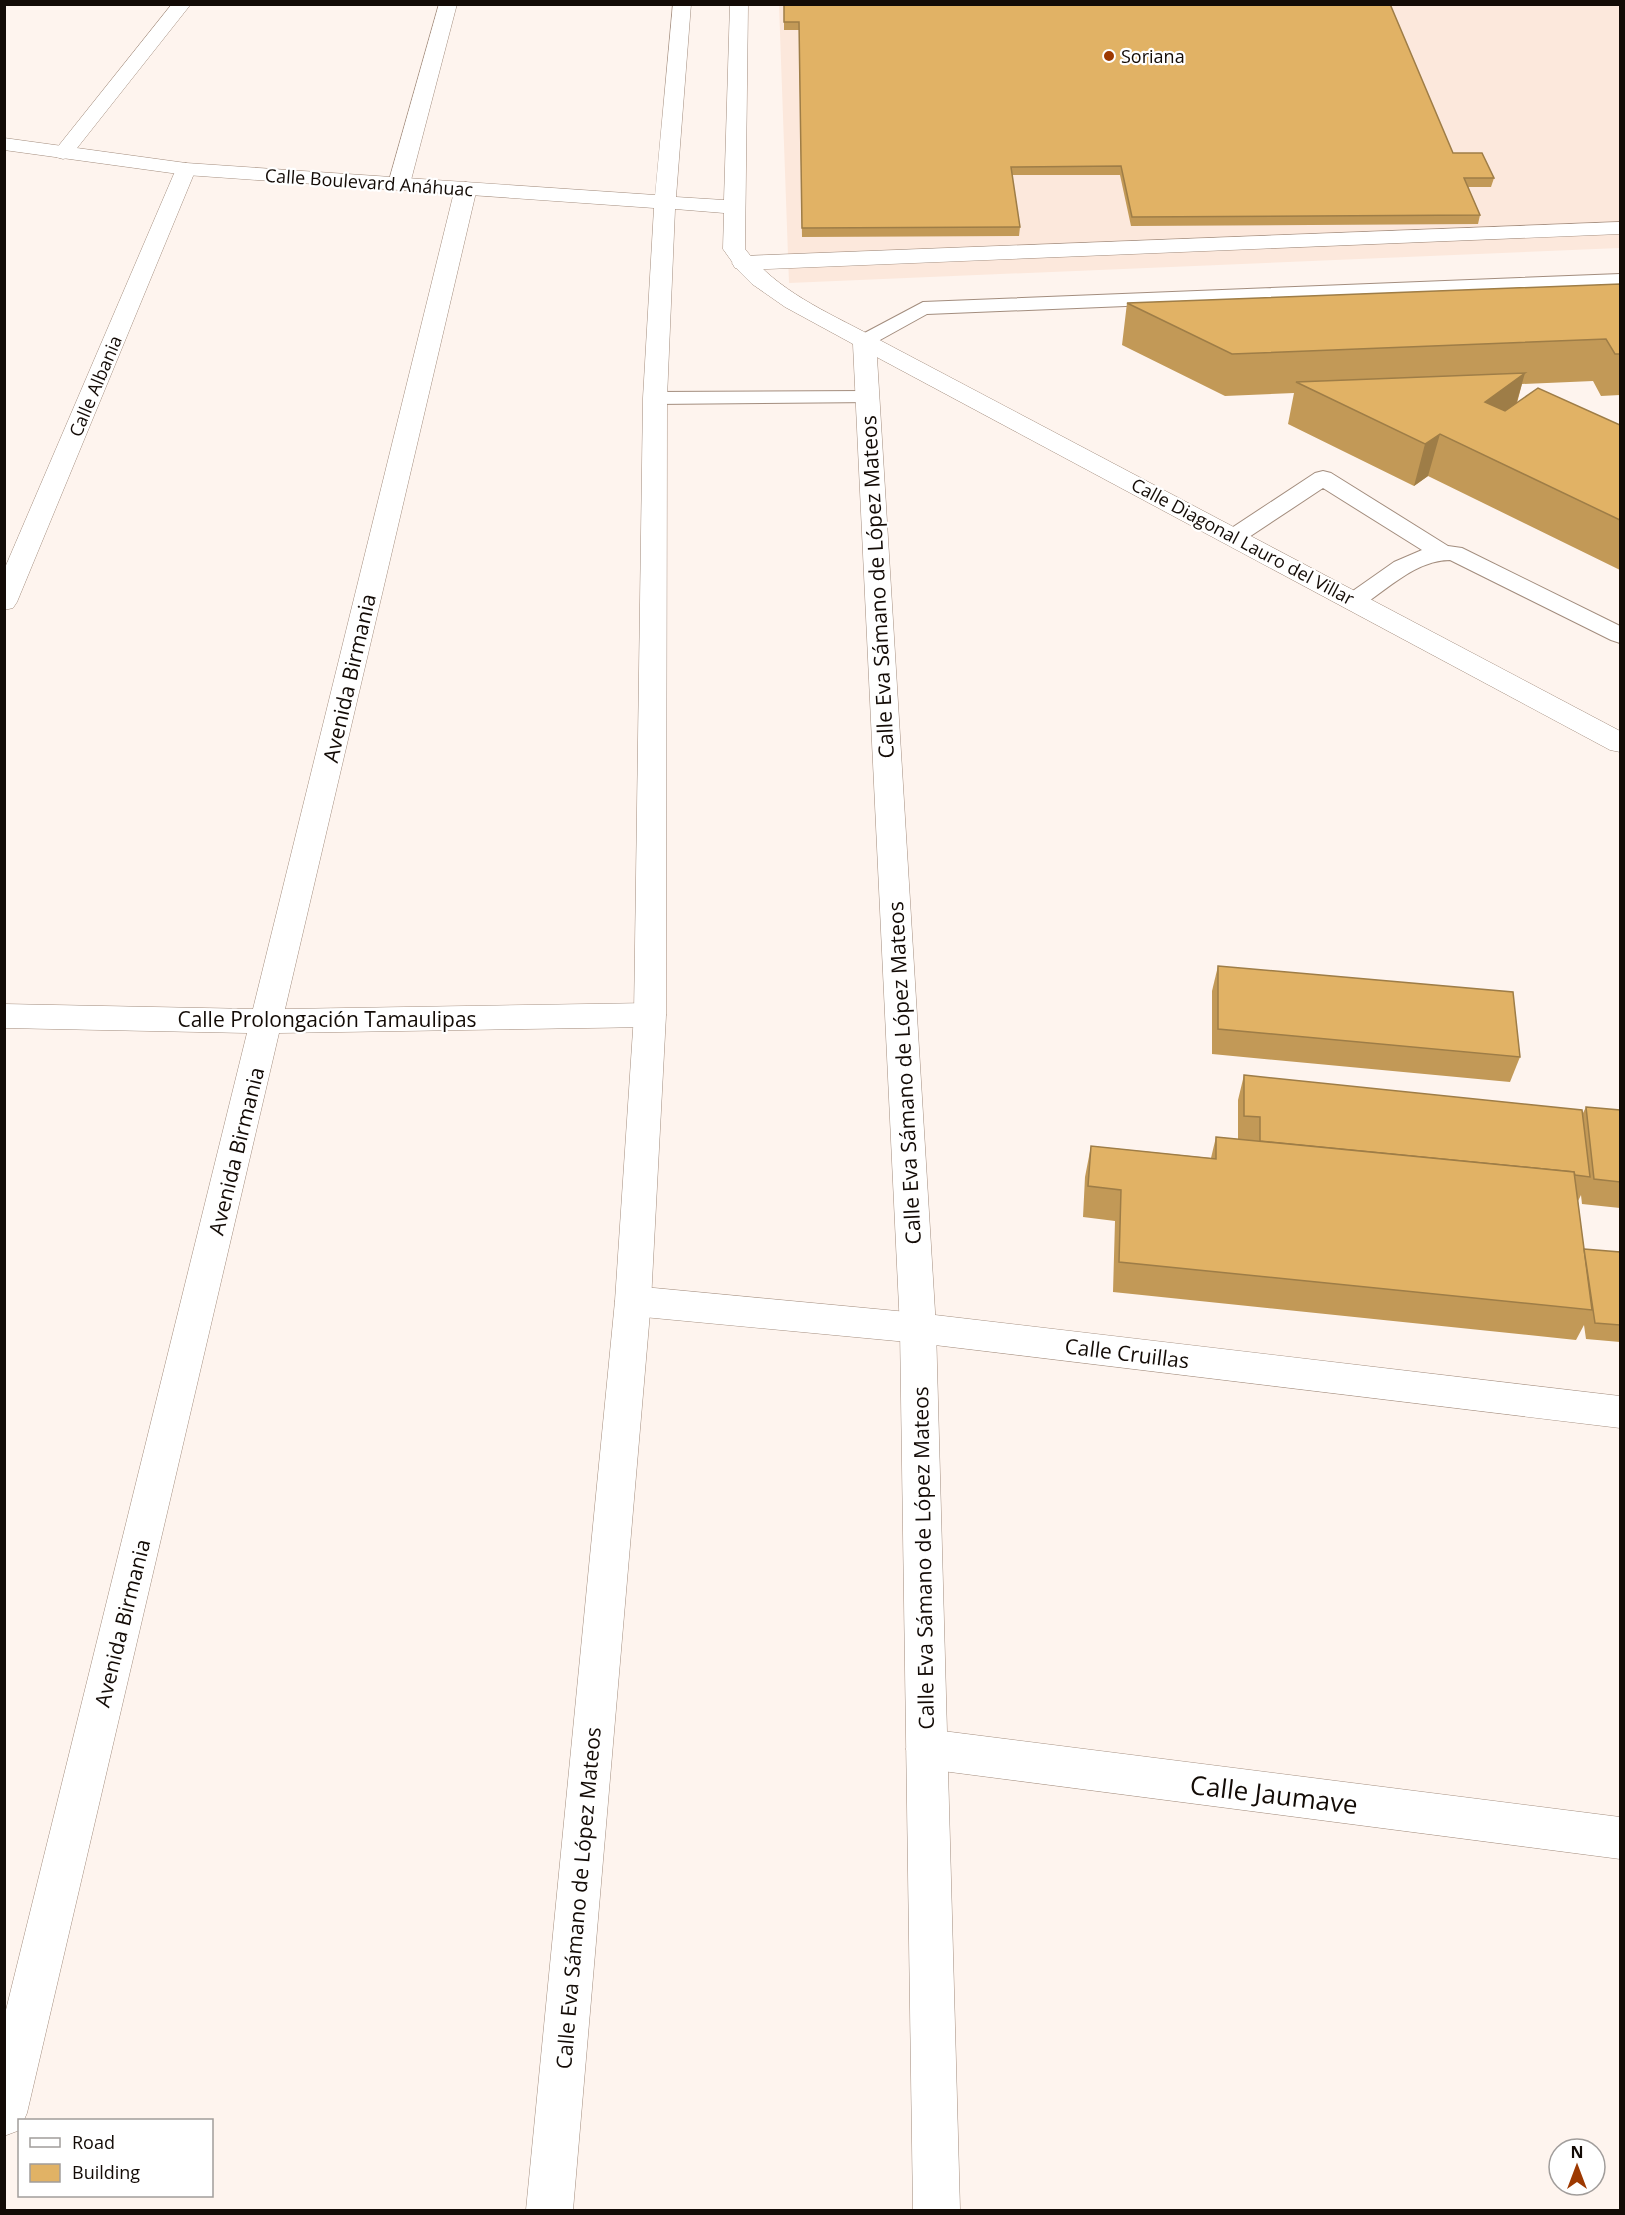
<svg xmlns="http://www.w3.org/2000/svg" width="1625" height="2215" viewBox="0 0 1625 2215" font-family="'Open Sans',sans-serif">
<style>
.built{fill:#fce8dc}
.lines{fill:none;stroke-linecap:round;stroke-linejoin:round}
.lane-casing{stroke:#a38d7e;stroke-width:2}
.street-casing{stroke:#a38d7e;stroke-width:1}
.secondary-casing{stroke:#a38d7e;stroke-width:1}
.lane{fill:#fff;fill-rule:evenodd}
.street{fill:#fff;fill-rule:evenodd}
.secondary{fill:#fff;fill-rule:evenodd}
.wall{fill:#c29957}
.shaded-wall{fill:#9e7d47}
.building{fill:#e1b265;stroke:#9e7d47;stroke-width:1.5}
.poi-dot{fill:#9d3901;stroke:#fff;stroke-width:2}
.labels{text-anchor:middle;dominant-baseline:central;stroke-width:4.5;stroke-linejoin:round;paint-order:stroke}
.far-poi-label{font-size:18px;fill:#130b06;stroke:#fff;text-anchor:start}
.far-street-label{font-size:18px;fill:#130b06;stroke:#fff}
.street-label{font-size:21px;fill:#130b06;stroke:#fff}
.near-street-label{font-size:26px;fill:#130b06;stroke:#fff}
</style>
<rect width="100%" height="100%" fill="#fef4ee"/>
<!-- built -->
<polygon class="built" points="779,5 1620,5 1620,248 789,283"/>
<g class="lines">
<defs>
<g id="lane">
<polygon points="1620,274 1620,286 927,314 871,345 864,347 857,345 854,341 857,337 923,302"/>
<polygon points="867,391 875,392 878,397 875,402 655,404 647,403 644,398 647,393 655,392"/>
<path d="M1323,471L1331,473L1448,546L1462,548L1620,626V643L1611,640L1450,560C1417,560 1389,588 1363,605L1355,607L1347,605L1343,600L1347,595L1394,562L1422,550L1323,488L1243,541L1235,543L1227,541L1223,536L1227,531L1315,473Z"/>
</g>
<g id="street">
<polygon points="172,4 191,4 70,157 63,159 56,157 53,153 56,149"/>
<polygon points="439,4 457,4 410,184 406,188 399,190 392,188 388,184"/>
<polygon points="186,163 193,165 196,169 17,602 13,608 4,610 4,570 176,169 179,165"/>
<polygon points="466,182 473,184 477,188 285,1009 650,1003 661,1007 666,1015 661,1023 650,1027 279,1033 27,2113 24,2120 20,2120 20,2130 4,2136 4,2018 247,1033 4,1028 4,1004 253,1009 455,188 459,184"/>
<polygon points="1620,222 1620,234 743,270 735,268 732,263 735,258 743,256"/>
<polygon points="864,334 872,336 1620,731 1620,752 1610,750 856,346 852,341 856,336"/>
<polygon points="633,1286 918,1313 1620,1396 1620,1428 918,1343 633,1316 620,1311 615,1301 620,1291"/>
<polygon points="927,1729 1620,1817 1620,1859 927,1769 912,1763 906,1749 912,1735"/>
</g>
<path id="secondary" d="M673,4H691L676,197L724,200L730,4H748L745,249C777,291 827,312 872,336L876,341L936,1328L960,2210H913L900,1328L853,344L785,307L752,284L738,270L723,249L724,213L675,209L667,398L666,1015L651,1301L573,2210H526L615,1301L634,1015L643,398L654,208L186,175L4,150V138L186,163L655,195Z"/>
</defs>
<!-- lane casing -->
<use href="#lane" class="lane-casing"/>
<!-- street casing -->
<use href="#street" class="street-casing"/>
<!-- secondary casing -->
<use href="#secondary" class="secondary-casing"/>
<!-- lane -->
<use href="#lane" class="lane"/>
<!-- street -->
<use href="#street" class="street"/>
<!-- secondary -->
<use href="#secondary" class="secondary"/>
</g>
<!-- wall -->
<g class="wall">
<polygon points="784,4 1453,153 1494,178 1491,187 1468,187 1480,215 1478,224 1131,226 1120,175 1012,175 1020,227 1019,236 802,237 799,30 784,30"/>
<polygon points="1620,284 1620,395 1601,396 1593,381 1522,384 1517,403 1620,425 1620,570 1428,476 1414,486 1288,424 1294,393 1225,396 1122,345 1127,303"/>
<polygon points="1218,966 1520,1057 1510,1082 1212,1054 1212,991"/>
<polygon points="1244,1075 1583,1113 1586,1107 1620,1110 1620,1208 1582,1204 1581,1195 1578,1201 1584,1249 1620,1252 1620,1342 1586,1339 1584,1325 1576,1340 1113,1292 1115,1221 1083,1217 1085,1177 1091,1146 1211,1158 1216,1137 1238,1139 1238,1100"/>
</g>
<!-- shaded-wall -->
<g class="shaded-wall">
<polygon points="1525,373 1513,415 1485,402"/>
<polygon points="1440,434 1428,476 1414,486 1425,444"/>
</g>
<!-- building -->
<g class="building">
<polygon points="784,4 1390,4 1453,153 1482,153 1494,178 1464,178 1480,215 1132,217 1121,166 1011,167 1020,227 802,228 799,22 784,22"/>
<polygon points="1620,284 1620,354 1615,354 1606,339 1232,354 1127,303"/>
<polygon points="1525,373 1485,402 1505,411 1538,388 1620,425 1620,520 1440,434 1425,444 1296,382"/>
<polygon points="1218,966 1513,992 1520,1057 1218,1029"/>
<polygon points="1244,1075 1582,1110 1590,1177 1575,1175 1574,1172 1260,1141 1260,1117 1244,1116"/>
<polygon points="1586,1107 1620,1110 1620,1182 1594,1179"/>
<polygon points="1216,1137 1574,1172 1592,1310 1119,1262 1121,1190 1088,1186 1091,1146 1216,1159"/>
<polygon points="1584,1249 1620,1252 1620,1325 1595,1323"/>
</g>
<!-- markers -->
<circle class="poi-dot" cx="1109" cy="56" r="6"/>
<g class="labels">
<!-- far-poi labels -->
<g class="far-poi-label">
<text x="1121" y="56">Soriana</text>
</g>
<!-- far-street labels -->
<g class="far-street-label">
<text transform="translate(369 182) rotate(4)">Calle Boulevard Anáhuac</text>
<text transform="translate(95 386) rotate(-67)">Calle Albania</text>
<text transform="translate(1243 541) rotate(28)">Calle Diagonal Lauro del Villar</text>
</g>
<!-- street labels -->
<g class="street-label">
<text transform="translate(877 587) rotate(-93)">Calle Eva Sámano de López Mateos</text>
<text transform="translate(349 678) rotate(-77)">Avenida Birmania</text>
<text x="327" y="1019">Calle Prolongación Tamaulipas</text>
<text transform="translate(904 1073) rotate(-93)">Calle Eva Sámano de López Mateos</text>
<text transform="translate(236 1151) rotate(-76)">Avenida Birmania</text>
<text transform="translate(1127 1353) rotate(7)">Calle Cruillas</text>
<text transform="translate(923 1558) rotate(-91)">Calle Eva Sámano de López Mateos</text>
<text transform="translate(122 1623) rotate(-76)">Avenida Birmania</text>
<text transform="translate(578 1898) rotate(-85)">Calle Eva Sámano de López Mateos</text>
</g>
<!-- near-street labels -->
<g class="near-street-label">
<text transform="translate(1274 1794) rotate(7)">Calle Jaumave</text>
</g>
</g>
<!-- border -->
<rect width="1625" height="2215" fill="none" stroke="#130b06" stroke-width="12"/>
<!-- legend -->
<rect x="18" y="2119" width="195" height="78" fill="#ffffff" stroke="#a19d9b" stroke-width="1.5"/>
<rect x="30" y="2138" width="30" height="9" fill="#ffffff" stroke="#a19d9b" stroke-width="1.5"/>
<text x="72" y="2149" font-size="18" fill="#130b06">Road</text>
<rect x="30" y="2164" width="30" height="18" fill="#e1b265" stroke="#a19d9b" stroke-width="1.5"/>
<text x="72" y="2179" font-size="18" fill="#130b06">Building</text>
<!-- north arrow -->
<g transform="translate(1577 2167)"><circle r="28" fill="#ffffff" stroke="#a19d9b" stroke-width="1.5"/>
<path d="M0-4.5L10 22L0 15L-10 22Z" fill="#9d3901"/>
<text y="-9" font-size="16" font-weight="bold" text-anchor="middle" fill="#130b06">N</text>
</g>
</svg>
